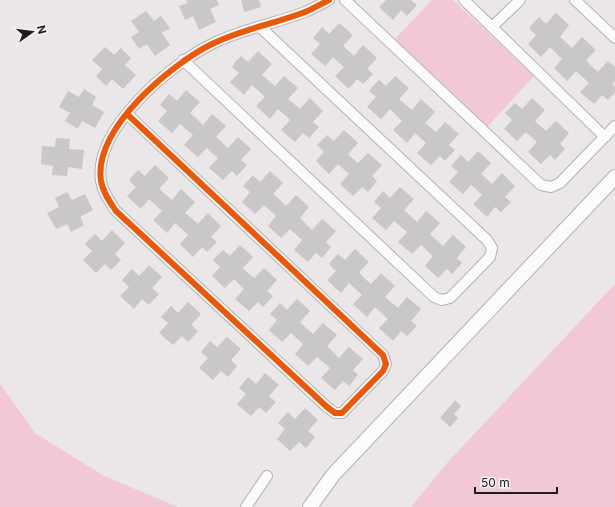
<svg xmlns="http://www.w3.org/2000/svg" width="615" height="507" viewBox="0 0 615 507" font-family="Inter,sans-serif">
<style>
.green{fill:#f1c8d3}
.building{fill:#c9c7c7}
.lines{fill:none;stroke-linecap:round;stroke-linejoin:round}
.street-casing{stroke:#b4b1b1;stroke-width:12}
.secondary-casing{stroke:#b4b1b1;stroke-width:16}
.street{stroke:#fcfbfb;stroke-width:10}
.secondary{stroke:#fcfbfb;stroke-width:14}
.cycleway-casing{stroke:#fbf1f3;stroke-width:8}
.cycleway{stroke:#e8590c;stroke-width:6}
</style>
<rect width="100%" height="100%" fill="#ebe6e7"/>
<!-- green -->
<g class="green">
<polygon points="432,0 453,0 534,76 487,127 394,40"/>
<polygon points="615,284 615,507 411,507 447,463"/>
<polygon points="0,384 35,433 104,476 178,507 0,507"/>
</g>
<!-- building -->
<g class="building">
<polygon points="186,0 217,0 219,5 210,9 216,22 199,30 193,16 185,20 179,6 188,3"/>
<polygon points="241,0 259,0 261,7 244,12"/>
<polygon points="386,0 411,0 417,5 407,16 401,10 393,20 379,7"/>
<polygon points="146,11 154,21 161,16 170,28 162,33 170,45 155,56 147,44 139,49 131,37 139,32 131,21"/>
<polygon points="556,13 569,25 560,37 572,48 582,37 596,50 586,60 591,66 598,72 608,61 615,67 615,81 612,84 615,87 615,92 608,100 602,95 594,104 580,92 589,83 576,71 567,81 554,68 562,59 550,47 541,57 528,44 536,35 529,28 539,17 546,24"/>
<polygon points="339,23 353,35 343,46 354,56 363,45 377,58 367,69 373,74 363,84 357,79 349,89 335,76 344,67 333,57 325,66 311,54 320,44 313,38 322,27 329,34"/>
<polygon points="105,47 114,55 121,48 131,58 125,65 136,75 123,89 112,79 106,86 96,76 102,69 92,60"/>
<polygon points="258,51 272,64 262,75 268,80 275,86 284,76 298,88 288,99 293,103 300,109 310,98 323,111 313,122 319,127 309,138 303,133 295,142 281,130 290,120 278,109 270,119 256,106 265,97 252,85 244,95 230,82 239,73 232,67 236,61 241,56 248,62"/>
<polygon points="395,76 409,88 399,99 412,110 421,99 435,112 425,123 436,132 445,122 459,134 449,145 455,150 445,161 440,156 431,165 417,153 426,143 415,133 407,143 393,130 402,121 390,109 381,119 367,107 376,97 369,91 373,86 379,80 386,86"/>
<polygon points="84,89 96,97 92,105 104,112 95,128 82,121 78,129 65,121 70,113 59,107 68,91 79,97"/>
<polygon points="186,90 200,102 190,113 196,118 203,125 212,114 226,126 216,137 228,148 238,137 251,149 241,160 247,165 237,176 232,171 223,180 209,168 218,158 211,152 207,148 198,157 184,145 193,135 180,124 172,133 158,121 167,111 160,105 169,94 177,101"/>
<polygon points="532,98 545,110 535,121 546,131 556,121 569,133 560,144 565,149 555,160 550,155 541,164 528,152 537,142 526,132 517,141 504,129 512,120 505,113 515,103 522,109"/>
<polygon points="344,130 358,143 348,154 352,158 358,163 368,153 382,165 372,176 377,181 368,192 362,187 353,196 340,184 349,174 338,164 329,174 316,161 324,152 317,145 327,135 334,141"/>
<polygon points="56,138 70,139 69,149 84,150 82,169 68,167 67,176 52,175 53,166 41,164 42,146 55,147"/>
<polygon points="478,151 491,163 481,174 492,184 502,173 515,186 505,197 511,202 501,212 495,207 487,217 473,204 482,195 476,189 471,185 463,194 449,182 458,172 451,166 461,155 468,162"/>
<polygon points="155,165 169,178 159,189 172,200 181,189 195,202 185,213 191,218 198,224 208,213 221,226 211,237 217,242 207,252 202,247 193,257 180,244 188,235 181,228 175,223 167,233 153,220 162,211 149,199 141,209 127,196 136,187 129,180 138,170 145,176"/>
<polygon points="270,171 283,183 273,194 279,199 286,206 296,195 309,207 300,218 312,230 322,219 336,231 326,242 331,247 322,258 316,253 308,262 294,250 302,240 290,229 281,238 268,226 276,216 264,205 255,214 242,202 250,192 243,186 253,175 260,182"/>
<polygon points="400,187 414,199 404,210 417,222 426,211 440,223 430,234 443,246 453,235 466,247 457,258 462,263 452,274 447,269 438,278 425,266 433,256 421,245 412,254 398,242 407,232 400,226 394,221 386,230 372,218 381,208 374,202 383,191 390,198"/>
<polygon points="67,192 72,200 85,194 93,210 80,217 84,225 71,232 67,224 56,229 47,213 59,207 55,198"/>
<polygon points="112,230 125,243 115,254 121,260 111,270 105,264 96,273 83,260 92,251 85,244 95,234 102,241"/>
<polygon points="240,245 253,257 243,268 248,273 254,278 264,268 277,280 267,291 273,296 263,307 258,302 249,311 235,299 244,289 234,279 225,288 212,276 220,267 213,260 223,250 230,256"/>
<polygon points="355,249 369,262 359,272 364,278 371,284 381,273 395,286 385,297 398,308 407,297 421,309 411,321 417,326 407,336 401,331 393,341 379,328 388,319 375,307 367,317 353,304 362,295 349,283 341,293 327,280 336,271 329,264 333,259 338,254 345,260"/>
<polygon points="149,265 162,277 152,288 159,294 149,305 142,299 134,309 120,296 129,287 122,280 132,269 139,276"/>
<polygon points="297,299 310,311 300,322 306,328 313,334 323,323 337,335 327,346 339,358 349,347 363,359 353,370 358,375 349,386 343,381 335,390 321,378 330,368 323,362 317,357 308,366 295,354 303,344 291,333 282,342 269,330 277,320 270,314 280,303 287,310"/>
<polygon points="188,302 201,314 191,325 198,331 188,342 182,336 173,345 159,333 168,323 161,317 171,306 178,313"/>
<polygon points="227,337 241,349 231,360 237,366 228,377 221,371 213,380 199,368 208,358 201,352 210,341 217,347"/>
<polygon points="265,373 279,385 269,396 276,402 266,413 259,407 251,416 237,404 246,394 239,388 248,377 256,384"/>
<polygon points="455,400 461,406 454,414 458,418 450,427 440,418"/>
<polygon points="305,408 318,420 308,431 315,437 306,448 299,442 290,451 277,439 285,429 278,423 288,412 295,419"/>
</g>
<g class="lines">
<defs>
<g id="street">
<polyline points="345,0 541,185 551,187 560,183 615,126"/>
<polyline points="464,0 605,137"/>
<polyline points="575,0 615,38"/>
<polyline points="492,27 520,0"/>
<polyline points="183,60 434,297 442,300 450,298 490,257 492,248 487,240 260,27"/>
<path d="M127,114L383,355L386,364L383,371L342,413H335L327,407L116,211C110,202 103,193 101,181C93,129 171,64 212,44C242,29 274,24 305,12C313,9 321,4 329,0"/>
<polyline points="246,507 267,476"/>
</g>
<polyline id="secondary" points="310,507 333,475 615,177"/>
</defs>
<!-- street casing -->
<use href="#street" class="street-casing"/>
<!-- secondary casing -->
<use href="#secondary" class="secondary-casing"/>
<!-- street -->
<use href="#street" class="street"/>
<!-- secondary -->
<use href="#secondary" class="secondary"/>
<defs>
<path id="cycleway" d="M127,114L383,355L386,364L383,371L342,413H335L327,407L116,211C110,202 103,193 101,181C93,129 171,64 212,44C242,29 274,24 305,12C313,9 321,4 329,0"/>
</defs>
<!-- cycleway casing -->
<use href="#cycleway" class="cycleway-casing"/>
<!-- cycleway -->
<use href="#cycleway" class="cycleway"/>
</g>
<!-- north arrow -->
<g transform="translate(32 32) rotate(76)" stroke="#fbf1f3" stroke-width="3" paint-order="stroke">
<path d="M0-3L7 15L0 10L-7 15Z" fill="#1e1b1c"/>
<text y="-6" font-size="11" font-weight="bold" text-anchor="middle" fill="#1e1b1c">N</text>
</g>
<!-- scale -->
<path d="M475 487v6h82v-6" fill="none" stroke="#1e1b1c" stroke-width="2"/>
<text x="481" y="487" font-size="12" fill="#1e1b1c" stroke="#fbf1f3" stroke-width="3" paint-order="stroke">50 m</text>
</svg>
